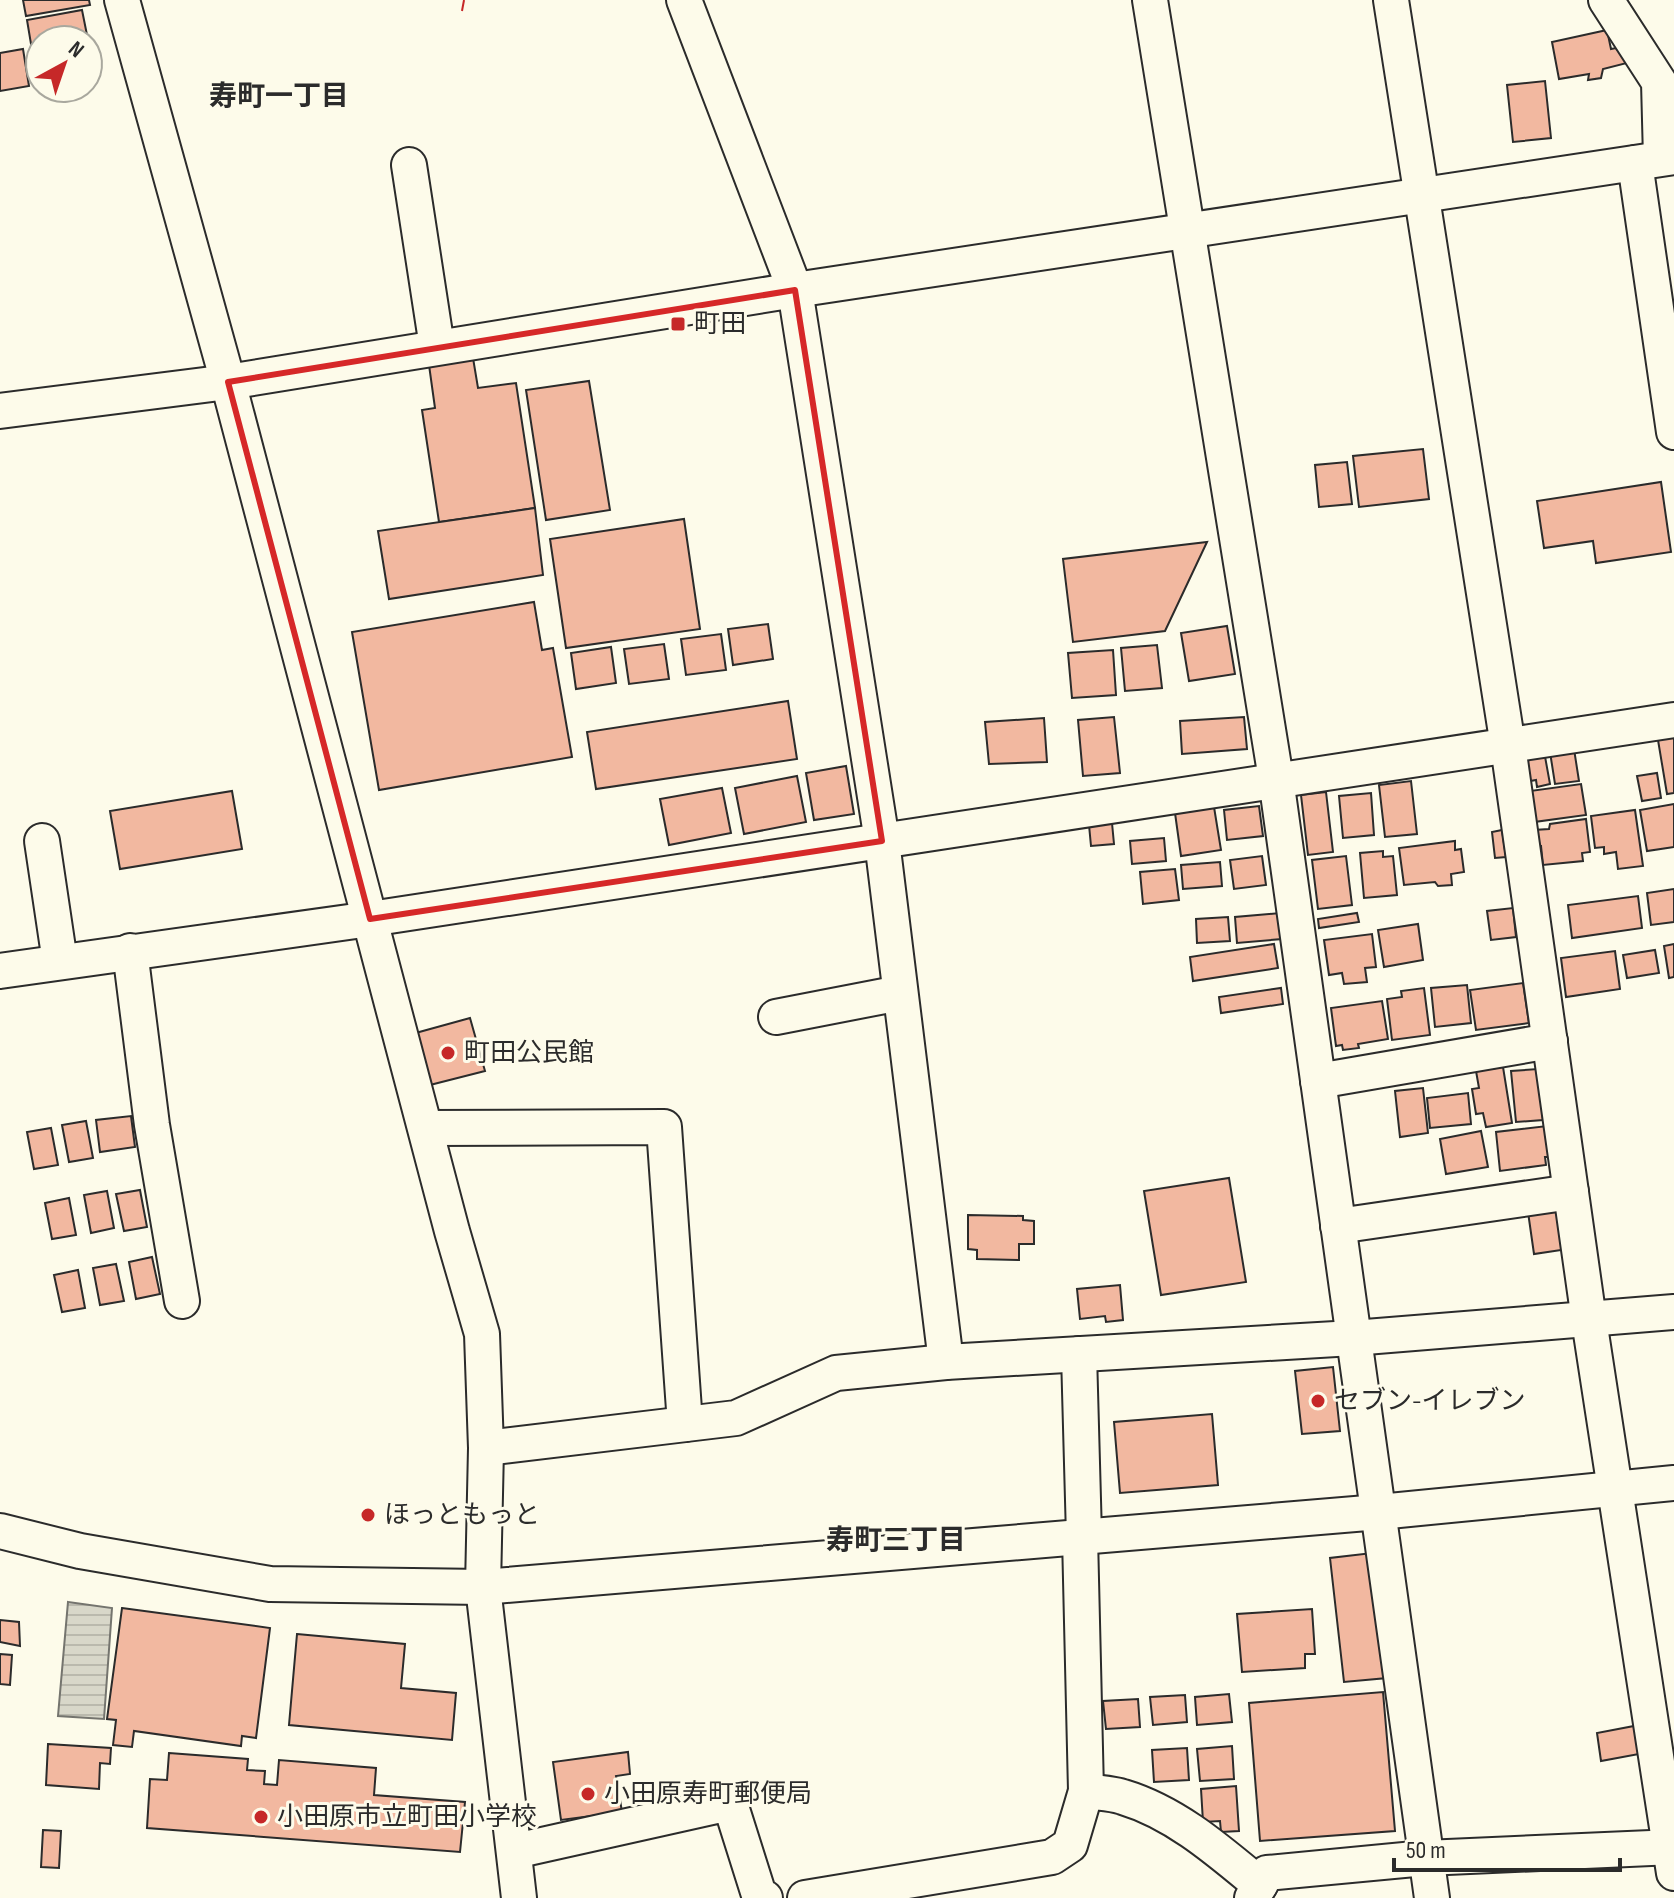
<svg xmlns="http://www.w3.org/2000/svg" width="1674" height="1898" viewBox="0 0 1674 1898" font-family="'Sofia Sans Condensed','Noto Sans JP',sans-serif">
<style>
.water{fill:url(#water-rules);stroke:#74746e;stroke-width:2}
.building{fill:#f2b8a0;stroke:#2b2b2b;stroke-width:2}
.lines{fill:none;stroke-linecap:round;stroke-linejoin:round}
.minor-casing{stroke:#2b2b2b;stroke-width:38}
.minor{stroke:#fdfbea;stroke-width:34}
.power{stroke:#c62828;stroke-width:2;stroke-dasharray:28 6 4 6;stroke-linecap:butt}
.marked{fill:none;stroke:#d62828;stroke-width:6;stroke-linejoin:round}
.poi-dot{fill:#c62828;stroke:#fdfbea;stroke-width:3}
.labels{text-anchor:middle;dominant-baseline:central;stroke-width:6;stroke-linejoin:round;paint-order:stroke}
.poi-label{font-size:26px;fill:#2b2b2b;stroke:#fdfbea;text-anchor:start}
.neighbourhood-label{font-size:28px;font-weight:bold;fill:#2b2b2b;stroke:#fdfbea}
</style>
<defs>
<pattern id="water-rules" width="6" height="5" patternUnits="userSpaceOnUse" patternTransform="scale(2)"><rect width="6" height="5" fill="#d8d7c9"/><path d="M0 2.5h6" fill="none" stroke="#bab9ad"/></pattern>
</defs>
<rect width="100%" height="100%" fill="#fdfbea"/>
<!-- water -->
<polygon class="water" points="68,1602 112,1608 104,1719 58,1716"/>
<!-- building -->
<g class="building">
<polygon points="23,0 89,0 90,5 26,16"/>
<polygon points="82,10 88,40 40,40 40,49 32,50 27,20"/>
<polygon points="1607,30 1611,49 1616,48 1627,63 1603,69 1601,78 1588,80 1589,74 1559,79 1552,42"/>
<polygon points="23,49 29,86 0,91 0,53"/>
<polygon points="1545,81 1551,138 1513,142 1507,85"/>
<polygon points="473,358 478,388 516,383 535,508 439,522 422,410 435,408 429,365"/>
<polygon points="589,381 610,510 546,520 526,390"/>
<polygon points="1423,449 1429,499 1359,507 1353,456"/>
<polygon points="1347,462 1352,504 1319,507 1315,465"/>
<polygon points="1661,482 1671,552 1596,563 1593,541 1544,548 1537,501"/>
<polygon points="535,508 543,575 389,599 378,531"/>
<polygon points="684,519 700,629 566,648 550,539"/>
<polygon points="1207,542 1165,631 1073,642 1063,559"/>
<polygon points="534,602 542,650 553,648 572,757 379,790 352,632"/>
<polygon points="768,624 773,659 733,665 728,629"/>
<polygon points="1227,626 1235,674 1189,681 1181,633"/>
<polygon points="721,634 726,670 686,675 681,639"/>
<polygon points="664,644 669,679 629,684 624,649"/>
<polygon points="1157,645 1162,688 1125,691 1121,648"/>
<polygon points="611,647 616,683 576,689 571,653"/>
<polygon points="1113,650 1116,695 1072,698 1068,653"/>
<polygon points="788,701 797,759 596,789 587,732"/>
<polygon points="1114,717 1120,773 1083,776 1078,720"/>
<polygon points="1244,717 1247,749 1182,754 1180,721"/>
<polygon points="1044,718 1047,762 989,764 985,722"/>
<polygon points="1674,737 1674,793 1667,794 1658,740"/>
<polygon points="1574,749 1579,781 1555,784 1550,752"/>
<polygon points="1544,751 1550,784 1537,787 1536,780 1525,782 1520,755"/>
<polygon points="846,766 854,814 814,820 806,773"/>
<polygon points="1657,773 1661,798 1642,801 1637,776"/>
<polygon points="797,776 806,822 744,834 735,788"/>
<polygon points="1411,781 1417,834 1385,837 1379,785"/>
<polygon points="1581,784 1586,815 1534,822 1530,791"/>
<polygon points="722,788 731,833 669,845 660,799"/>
<polygon points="232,791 242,849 120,869 110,811"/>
<polygon points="1326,792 1333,852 1308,855 1301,795"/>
<polygon points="1371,793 1374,835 1343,838 1339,796"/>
<polygon points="1674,804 1674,847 1647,851 1640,810"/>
<polygon points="1259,806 1263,836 1227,840 1224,810"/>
<polygon points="1214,807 1221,850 1181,856 1175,813"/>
<polygon points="1635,810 1643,866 1618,869 1616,852 1604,854 1604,847 1595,848 1591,816"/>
<polygon points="1586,819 1590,852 1582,853 1583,861 1543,865 1541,846 1536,846 1534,830 1549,829 1550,824"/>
<polygon points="1112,823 1114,844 1091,846 1089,825"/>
<polygon points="1502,830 1506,857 1495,858 1492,832"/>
<polygon points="1164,838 1166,861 1132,864 1130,841"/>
<polygon points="1455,841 1455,850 1461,849 1464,872 1451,874 1452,885 1438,886 1435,882 1404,885 1399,848"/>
<polygon points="1383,851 1383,857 1393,856 1397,895 1364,898 1360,853"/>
<polygon points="1262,856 1266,885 1234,889 1230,860"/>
<polygon points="1346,856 1352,905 1318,909 1312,860"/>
<polygon points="1220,862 1222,886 1183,889 1181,865"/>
<polygon points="1175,869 1179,900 1143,904 1140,872"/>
<polygon points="1674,889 1674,922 1651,925 1647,893"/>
<polygon points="1638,896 1642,928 1572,938 1568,905"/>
<polygon points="1513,908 1516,937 1491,940 1487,911"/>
<polygon points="1280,913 1282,939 1237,943 1235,917"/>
<polygon points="1357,913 1359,922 1319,928 1318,919"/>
<polygon points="1228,917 1230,941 1197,943 1196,919"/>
<polygon points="1418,924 1423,960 1384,967 1378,930"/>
<polygon points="1372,934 1376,967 1365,968 1367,982 1344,984 1342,973 1329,975 1324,940"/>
<polygon points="1274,944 1278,968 1193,981 1190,957"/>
<polygon points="1674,944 1674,977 1669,978 1664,946"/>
<polygon points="1655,950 1659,973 1627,978 1623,955"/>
<polygon points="1615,951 1620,989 1566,997 1561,958"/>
<polygon points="1523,983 1529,1023 1476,1030 1470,990"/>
<polygon points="1467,985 1471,1023 1435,1027 1431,988"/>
<polygon points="1281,988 1283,1004 1221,1013 1219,997"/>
<polygon points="1424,988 1430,1035 1392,1040 1387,999 1402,997 1401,991"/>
<polygon points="1382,1001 1388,1039 1358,1044 1359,1048 1343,1050 1342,1045 1336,1046 1331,1008"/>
<polygon points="470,1018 485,1071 426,1086 412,1034"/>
<polygon points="1503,1067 1512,1123 1486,1127 1483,1113 1476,1114 1472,1089 1479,1088 1476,1071"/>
<polygon points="1538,1069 1543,1120 1516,1122 1511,1071"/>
<polygon points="1423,1088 1428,1133 1400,1137 1395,1091"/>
<polygon points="1468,1093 1471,1124 1430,1128 1427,1098"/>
<polygon points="131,1116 135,1147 100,1152 96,1120"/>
<polygon points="86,1121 93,1158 69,1162 62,1125"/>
<polygon points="1547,1126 1551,1157 1545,1157 1546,1165 1500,1171 1496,1132"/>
<polygon points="51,1128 58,1165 34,1169 27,1132"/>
<polygon points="1481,1131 1488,1167 1446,1174 1440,1139"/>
<polygon points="1229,1178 1246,1282 1161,1295 1144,1191"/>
<polygon points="140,1190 147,1227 124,1231 116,1194"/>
<polygon points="107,1191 114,1228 91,1233 84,1195"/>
<polygon points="69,1198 76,1235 52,1239 45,1203"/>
<polygon points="1557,1208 1568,1249 1534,1254 1528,1212"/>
<polygon points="968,1215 1023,1216 1023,1220 1034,1221 1034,1244 1019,1244 1019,1260 977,1259 977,1250 968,1249"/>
<polygon points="152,1257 160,1294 136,1299 129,1262"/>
<polygon points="116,1264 124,1301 100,1305 93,1268"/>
<polygon points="78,1270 85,1308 62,1312 54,1275"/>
<polygon points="1120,1285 1123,1320 1106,1322 1105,1316 1080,1319 1077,1289"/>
<polygon points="1333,1367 1340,1431 1302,1434 1295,1371"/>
<polygon points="1212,1414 1218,1485 1120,1493 1114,1422"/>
<polygon points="1372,1553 1387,1678 1344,1682 1330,1558"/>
<polygon points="122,1608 270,1628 256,1738 242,1736 241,1746 134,1731 132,1747 113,1745 116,1720 107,1719"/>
<polygon points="1312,1609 1315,1654 1305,1654 1305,1668 1242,1672 1237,1614"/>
<polygon points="0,1620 19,1622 20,1646 0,1642"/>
<polygon points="297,1634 405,1644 401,1688 456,1693 452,1740 289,1725"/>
<polygon points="0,1654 12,1655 10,1685 0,1684"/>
<polygon points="1383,1692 1395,1831 1260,1841 1249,1703"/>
<polygon points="1229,1694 1232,1722 1197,1725 1195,1697"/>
<polygon points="1185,1695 1187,1722 1153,1725 1150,1697"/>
<polygon points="1138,1699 1140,1727 1106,1729 1103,1701"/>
<polygon points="1634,1726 1639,1754 1601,1761 1597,1733"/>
<polygon points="48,1744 111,1748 110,1764 100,1763 99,1789 46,1785"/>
<polygon points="1232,1746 1234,1779 1200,1781 1197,1749"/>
<polygon points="1187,1748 1189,1780 1154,1782 1152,1750"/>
<polygon points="628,1752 630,1774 616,1776 622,1812 561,1820 553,1762"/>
<polygon points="169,1753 248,1759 247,1770 265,1771 264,1784 277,1785 279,1760 376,1768 374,1795 465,1802 460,1852 147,1828 150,1779 167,1780"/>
<polygon points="1236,1786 1239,1831 1221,1832 1220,1821 1203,1822 1201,1789"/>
<polygon points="43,1830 61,1831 59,1868 41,1867"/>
</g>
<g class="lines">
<defs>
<g id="minor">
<polyline points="122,0 228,382 452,1231 482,1334 486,1448 483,1587 519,1898"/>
<polyline points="684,0 795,290 882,841 946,1362"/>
<polyline points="1150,0 1276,779 1432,1898"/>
<polyline points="1391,0 1508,746 1589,1320 1674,1873"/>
<polyline points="1606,0 1659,82 1661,158"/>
<polyline points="1635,163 1674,432"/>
<polyline points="409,165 437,347"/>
<polyline points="0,411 228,382 795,290 1674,157"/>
<polyline points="42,841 60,962"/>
<polyline points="130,951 152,1125 182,1301"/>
<polyline points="0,971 370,919 1674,720"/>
<polyline points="776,1017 900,993"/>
<polyline points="1318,1081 1550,1041"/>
<polyline points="426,1128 664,1127 685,1424"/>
<polyline points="1338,1226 1571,1192"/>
<polyline points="1079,1354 1084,1536"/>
<polyline points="486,1448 736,1418 836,1373 946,1362 1353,1338 1674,1312"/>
<polyline points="0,1531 80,1551 270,1584 483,1587 1379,1512 1674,1483"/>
<path d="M1086,1791C1098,1793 1112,1793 1123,1797C1176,1813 1219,1851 1260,1885"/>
<polyline points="515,1851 730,1803 760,1898 765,1898"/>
<polyline points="805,1898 1052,1857 1070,1845 1086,1791 1080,1537"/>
<polyline points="1252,1898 1267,1873 1425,1858 1674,1847"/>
</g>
</defs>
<!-- minor casing -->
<use href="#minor" class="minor-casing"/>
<!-- minor -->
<use href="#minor" class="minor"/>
<!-- power -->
<polyline class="power" points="462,11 464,0"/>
</g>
<!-- marked area -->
<path class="marked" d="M795,290L882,841L370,919L228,382Z"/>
<!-- markers -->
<g class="poi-dot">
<rect x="670" y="316" width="16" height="16" rx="4"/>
<circle cx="448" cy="1053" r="8"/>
<circle cx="1318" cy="1401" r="8"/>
<circle cx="368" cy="1515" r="8"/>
<circle cx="588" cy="1794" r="8"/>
<circle cx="261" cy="1817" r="8"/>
</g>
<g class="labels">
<!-- poi labels -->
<g class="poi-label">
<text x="694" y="324">町田</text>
<text x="464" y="1053">町田公民館</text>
<text x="1334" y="1401">セブン-イレブン</text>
<text x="384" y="1515">ほっともっと</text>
<text x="604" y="1794">小田原寿町郵便局</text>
<text x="277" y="1817">小田原市立町田小学校</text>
</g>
<!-- neighbourhood labels -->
<g class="neighbourhood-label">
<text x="279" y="96">寿町一丁目</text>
<text x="896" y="1540">寿町三丁目</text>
</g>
</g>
<!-- north arrow -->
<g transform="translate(64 64) rotate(40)"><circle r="38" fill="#fdfbea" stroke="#a9a89e" stroke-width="2"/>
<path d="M0-6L14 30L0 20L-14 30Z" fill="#c62828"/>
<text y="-12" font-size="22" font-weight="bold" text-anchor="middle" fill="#2b2b2b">N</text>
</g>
<!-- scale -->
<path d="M1394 1858v12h226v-12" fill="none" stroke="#2b2b2b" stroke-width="4"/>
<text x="1406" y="1858" font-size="24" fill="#2b2b2b" stroke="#fdfbea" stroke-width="6" paint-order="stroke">50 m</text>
</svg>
